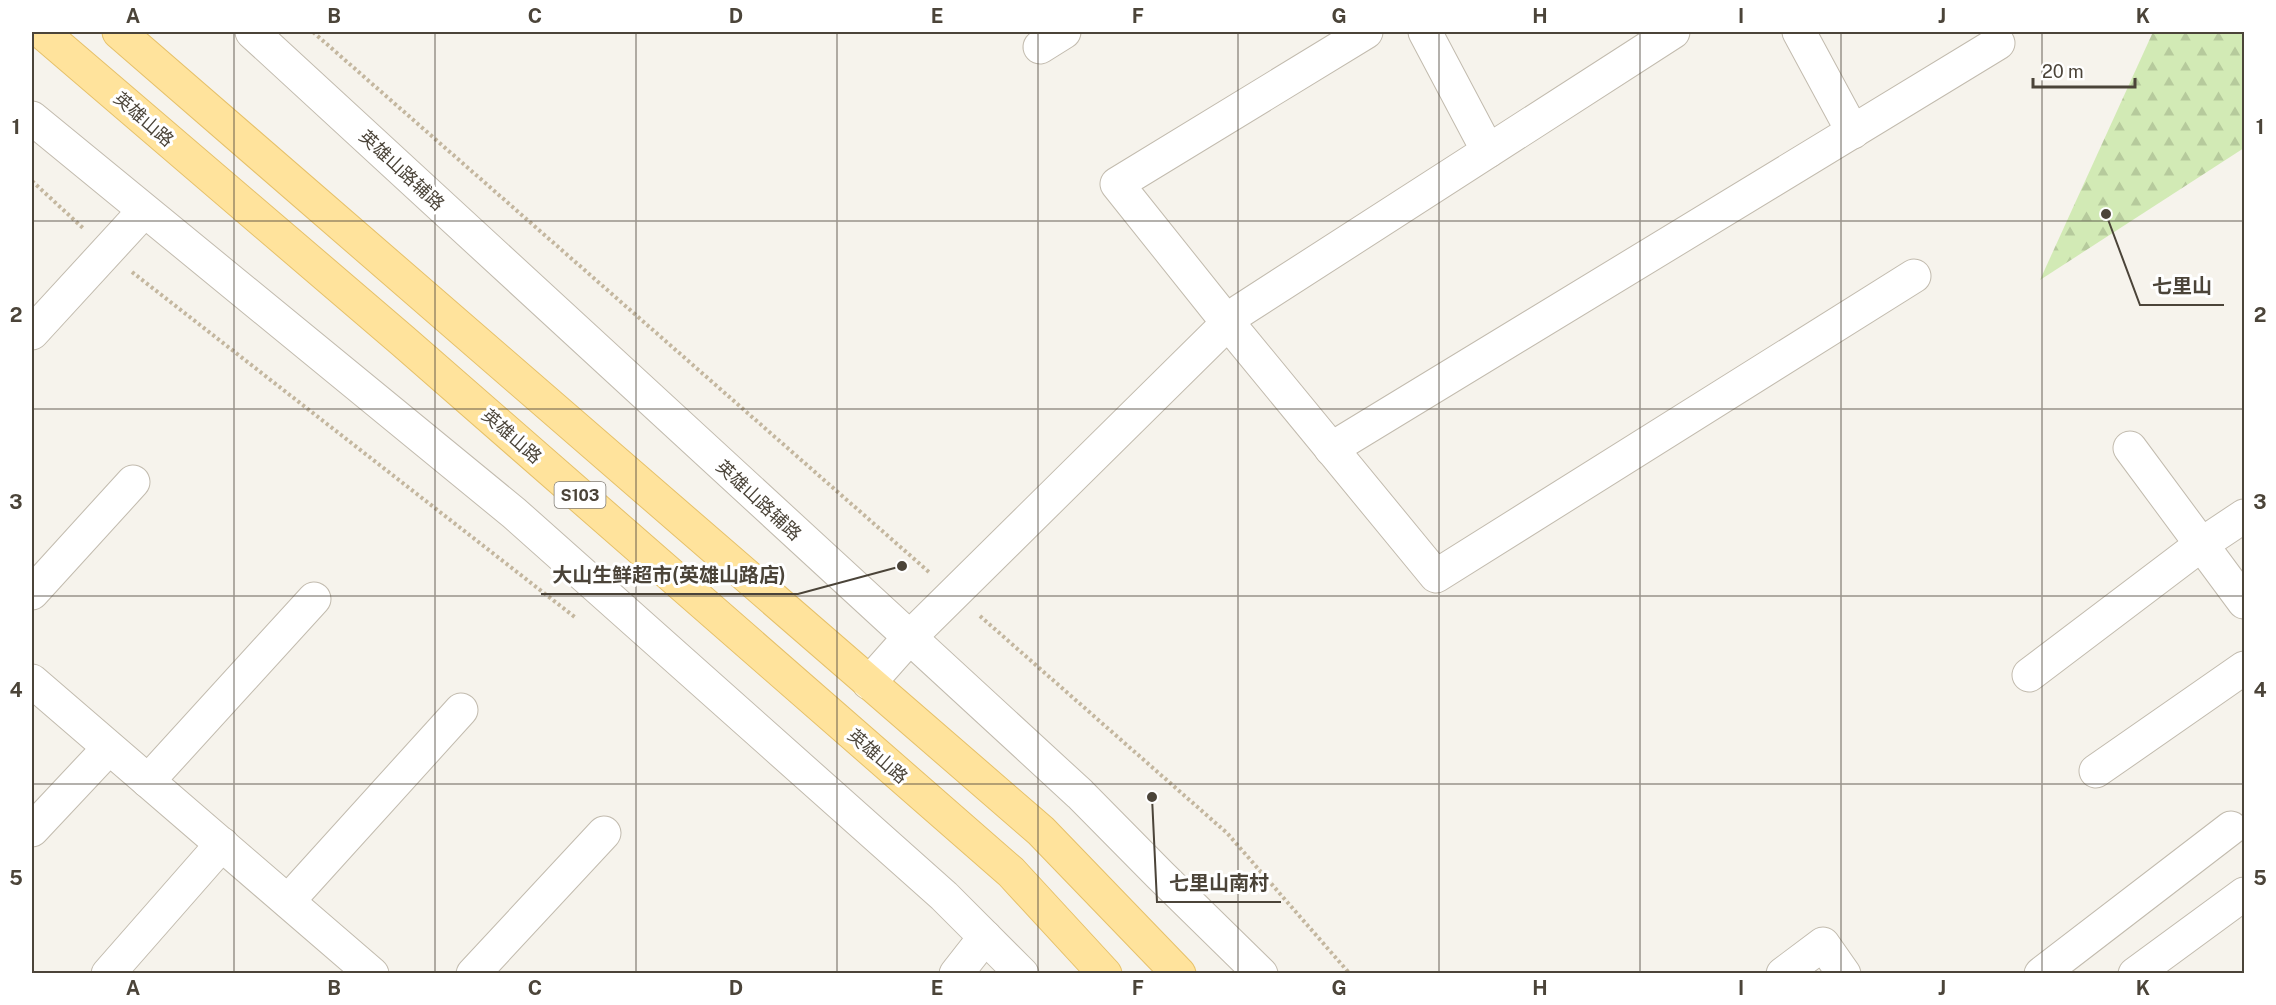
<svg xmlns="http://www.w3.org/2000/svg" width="2276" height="1005" viewBox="0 0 2276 1005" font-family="'Public Sans','Noto Sans SC',sans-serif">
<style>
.forest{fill:url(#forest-firs)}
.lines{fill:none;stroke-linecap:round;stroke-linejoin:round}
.minor-casing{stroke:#c2bbae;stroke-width:35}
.major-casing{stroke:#e6c16a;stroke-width:35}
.path{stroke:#c4b79f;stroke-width:4;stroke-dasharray:3 3;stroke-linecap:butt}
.minor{stroke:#fff;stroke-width:33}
.major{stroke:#ffe39c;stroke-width:33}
.grid{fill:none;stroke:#4b4439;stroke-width:1.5;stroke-opacity:0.55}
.labels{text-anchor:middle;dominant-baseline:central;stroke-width:6;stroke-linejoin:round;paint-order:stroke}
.shield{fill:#fff;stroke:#817c74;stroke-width:1.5}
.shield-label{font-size:16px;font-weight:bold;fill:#4b4439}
.street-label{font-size:18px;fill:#4b4439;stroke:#fff}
.leader{fill:none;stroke:#4b4439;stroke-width:2}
.callout-dot{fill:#4b4439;stroke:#fff;stroke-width:2}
.callout-label{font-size:20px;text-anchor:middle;font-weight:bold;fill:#4b4439;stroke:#fff;stroke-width:6;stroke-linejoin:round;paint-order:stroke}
.neatline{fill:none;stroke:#4b4439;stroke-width:2}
.grid-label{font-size:20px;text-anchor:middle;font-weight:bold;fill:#4b4439}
</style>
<defs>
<pattern id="forest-firs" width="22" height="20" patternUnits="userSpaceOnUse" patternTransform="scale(1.5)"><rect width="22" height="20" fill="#d2eab5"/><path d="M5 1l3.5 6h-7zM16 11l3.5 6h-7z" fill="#b6ca9c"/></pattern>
</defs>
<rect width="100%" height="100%" fill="#f6f3ec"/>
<!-- forest -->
<polygon class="forest" points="2153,32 2244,32 2244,148 2040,280"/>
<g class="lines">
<defs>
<g id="minor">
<polyline points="252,32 1080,794 1160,875 1261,974"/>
<polyline points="1366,32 1117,184 1228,323 1436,576 1914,276"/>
<polyline points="1425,32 1488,151"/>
<polyline points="1799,32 1853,132"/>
<polyline points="1040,47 1064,32"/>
<polyline points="32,118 514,513 944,896 1022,974"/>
<polyline points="32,333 144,211"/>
<polyline points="2130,448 2244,602"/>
<polyline points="1331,449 1998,43"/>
<polyline points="32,593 133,482"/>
<polyline points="2029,675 2202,544 2244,516"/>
<polyline points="32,681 372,974"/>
<polyline points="869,683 909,638 1240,311 1673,32"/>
<polyline points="2096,771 2244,668"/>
<polyline points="148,781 314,599"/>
<polyline points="32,830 109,748"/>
<polyline points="288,901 461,710"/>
<polyline points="108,974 222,844"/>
<polyline points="473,974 604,833"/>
<polyline points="956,974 985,937"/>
<polyline points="1783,974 1823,944 1844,974"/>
<polyline points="2041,974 2231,828"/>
<polyline points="2135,974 2244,894"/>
</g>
<g id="major">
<polyline points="42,32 403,341 1011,872 1105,974"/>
<polyline points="119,32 1041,831 1179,974"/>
</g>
</defs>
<!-- minor casing -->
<use href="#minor" class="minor-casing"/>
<!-- major casing -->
<use href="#major" class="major-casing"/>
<!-- path -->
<g class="path">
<polyline points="313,32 929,572"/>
<polyline points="32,181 84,229"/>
<polyline points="132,272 576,618"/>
<polyline points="980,616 1227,833 1350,974"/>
</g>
<!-- minor -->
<use href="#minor" class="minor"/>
<!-- major -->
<use href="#major" class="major"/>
</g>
<!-- grid -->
<path class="grid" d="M234,32V974M435,32V974M636,32V974M837,32V974M1038,32V974M1238,32V974M1439,32V974M1640,32V974M1841,32V974M2042,32V974M32,221H2244M32,409H2244M32,596H2244M32,784H2244"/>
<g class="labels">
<!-- shield labels -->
<rect class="shield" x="554.5" y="482" width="51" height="26" rx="4.5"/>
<g class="shield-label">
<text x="580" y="495">S103</text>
</g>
<!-- street labels -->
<g class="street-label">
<text transform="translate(144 119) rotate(41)">英雄山路</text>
<text transform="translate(402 170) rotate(43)">英雄山路辅路</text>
<text transform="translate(512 436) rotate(41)">英雄山路</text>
<text transform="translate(759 500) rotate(43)">英雄山路辅路</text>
<text transform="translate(878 756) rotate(41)">英雄山路</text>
</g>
</g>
<!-- callouts -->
<path class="leader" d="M2106 214L2140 305H2224M902 566L798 594H541M1152 797L1157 902H1281"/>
<g class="callout-dot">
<circle cx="2106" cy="214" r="6"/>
<circle cx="902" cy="566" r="6"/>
<circle cx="1152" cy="797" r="6"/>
</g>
<g class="callout-label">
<text x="2182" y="293">七里山</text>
<text x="669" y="582">大山生鲜超市(英雄山路店)</text>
<text x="1219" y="890">七里山南村</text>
</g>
<!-- border -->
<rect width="2276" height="1005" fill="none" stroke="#ffffff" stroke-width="66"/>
<!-- scale -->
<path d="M2033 78v9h102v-9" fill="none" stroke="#4b4439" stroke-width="3"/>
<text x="2042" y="78" font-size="18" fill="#4b4439" stroke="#ffffff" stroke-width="4.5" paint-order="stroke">20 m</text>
<rect x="33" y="33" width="2210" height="939" class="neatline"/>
<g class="grid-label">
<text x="133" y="23">A</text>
<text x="334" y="23">B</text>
<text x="535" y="23">C</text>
<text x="736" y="23">D</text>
<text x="937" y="23">E</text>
<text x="1138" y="23">F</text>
<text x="1339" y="23">G</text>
<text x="1540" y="23">H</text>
<text x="1741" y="23">I</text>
<text x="1942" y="23">J</text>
<text x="2143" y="23">K</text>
<text x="16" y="134">1</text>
<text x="2260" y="134">1</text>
<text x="16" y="322">2</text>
<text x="2260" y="322">2</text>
<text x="16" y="509">3</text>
<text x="2260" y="509">3</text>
<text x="16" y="697">4</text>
<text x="2260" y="697">4</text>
<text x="16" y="885">5</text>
<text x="2260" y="885">5</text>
<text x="133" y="995">A</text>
<text x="334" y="995">B</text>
<text x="535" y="995">C</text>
<text x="736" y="995">D</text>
<text x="937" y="995">E</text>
<text x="1138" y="995">F</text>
<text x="1339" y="995">G</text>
<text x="1540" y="995">H</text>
<text x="1741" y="995">I</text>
<text x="1942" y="995">J</text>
<text x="2143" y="995">K</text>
</g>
</svg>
